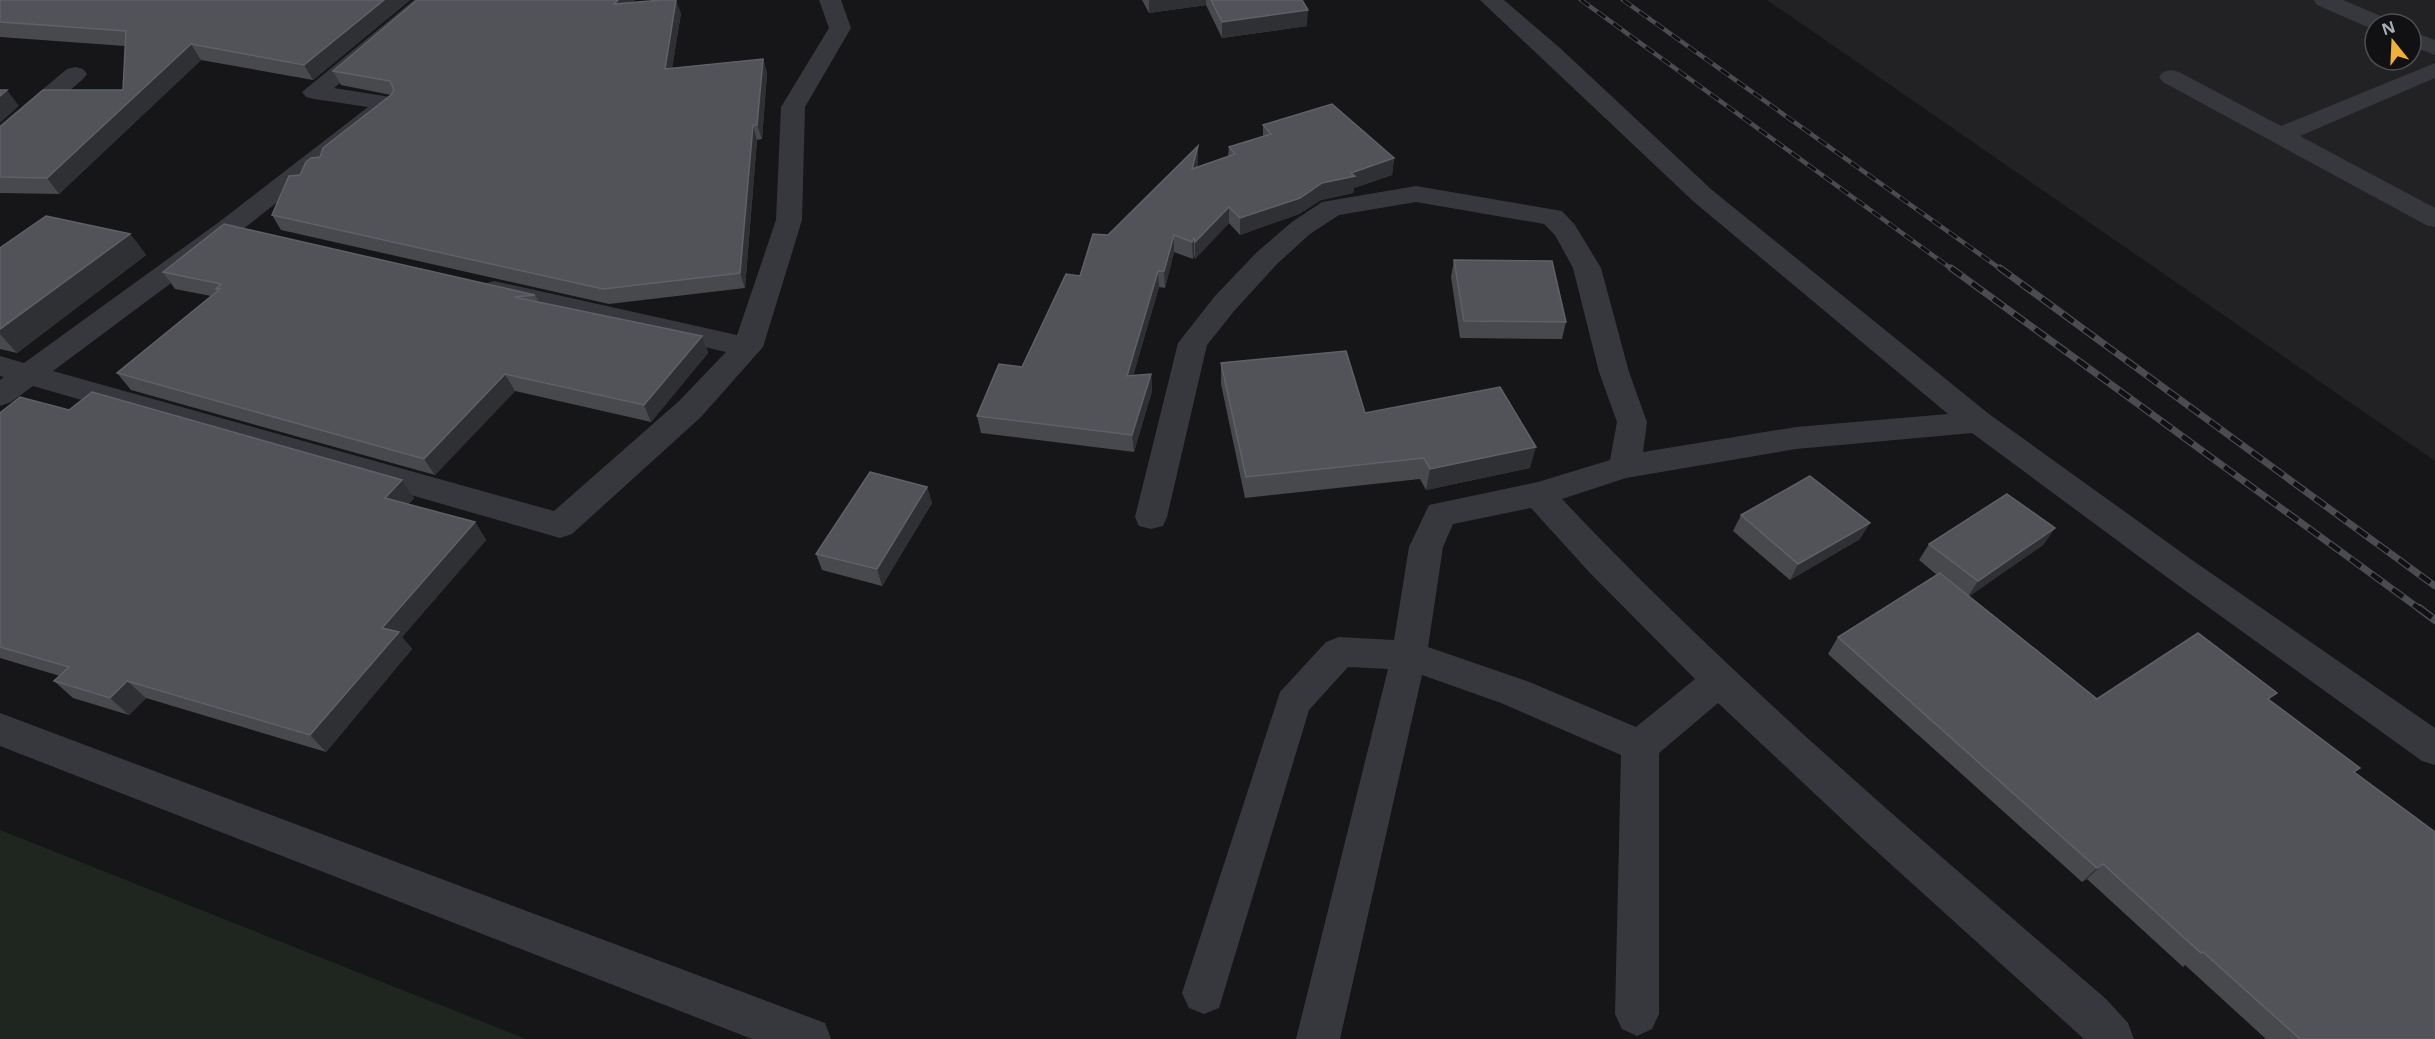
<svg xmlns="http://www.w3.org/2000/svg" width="2435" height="1039" viewBox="0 0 2435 1039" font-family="'Noto Sans',sans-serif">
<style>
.built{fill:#222225;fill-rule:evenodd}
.green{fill:#1e261f}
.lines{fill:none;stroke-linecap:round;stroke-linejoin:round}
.minor{fill:#37383d;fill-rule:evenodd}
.rail-far2-casing{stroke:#4a4c52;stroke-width:4.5}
.rail-far1-casing{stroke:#4a4c52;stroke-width:7}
.rail-casing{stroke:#4a4c52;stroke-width:8}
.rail-far2{stroke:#111113;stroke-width:3;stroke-dasharray:10;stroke-linecap:butt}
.rail-far1{stroke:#111113;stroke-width:4.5;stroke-dasharray:13;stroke-linecap:butt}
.rail{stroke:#111113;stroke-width:5;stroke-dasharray:16;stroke-linecap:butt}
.wall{fill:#47494d}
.shaded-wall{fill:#2f3033}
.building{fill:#525359;stroke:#5f6168;stroke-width:1.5}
</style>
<rect width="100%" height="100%" fill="#161618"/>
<!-- built -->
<path class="built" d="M1767,0H2435V461ZM2375,24H2411V60H2375Z"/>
<!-- green -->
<polygon class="green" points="0,830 526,1039 0,1039"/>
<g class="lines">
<!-- minor -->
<g class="minor">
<polygon points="414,0 438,0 334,88 397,98 400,103 397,108 237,234 53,371 554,511 679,401 726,352 494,299 484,296 480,290 484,284 494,281 737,335 776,220 781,107 829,28 819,0 841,0 851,28 805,107 802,220 763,347 701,417 572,534 560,538 33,386 11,402 0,406 0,380 4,377 0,376 0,356 24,363 219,222 368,107 314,99 306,97 302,92"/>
<path d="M1480,0H1504L1560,48L1712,190L1989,414L2192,560L2435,728V765L2422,761L2168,578L1972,433L1796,449L1626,478L1562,499C1731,678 1919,838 2106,999L2128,1023L2134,1039H2084L1863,839L1718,703L1659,753V1014L1652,1029L1637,1036L1622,1029L1615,1014L1621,755L1501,703L1422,675L1340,1039H1296L1388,669L1348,667L1309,710L1219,1008L1204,1014L1189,1008L1182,993L1280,692L1326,642L1339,637L1394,640L1409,547L1429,505L1538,482L1610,460L1617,422L1599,372L1573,268L1555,235L1544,224L1416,202L1339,215L1310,234L1277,264L1235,310L1207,345L1167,517L1163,526L1151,529L1139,526L1135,517L1178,343L1215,296L1257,252L1292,222L1322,202L1416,186L1562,211L1575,225L1601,268L1629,372L1647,422L1643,452L1796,427L1948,414L1694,202ZM1531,508L1590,573L1695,679L1636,727L1527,681L1428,647L1443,547L1453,524Z"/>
<polygon points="2314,0 2343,0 2388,19 2391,24 2375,24 2375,29 2372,29 2317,5"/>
<polygon points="2411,31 2435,40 2435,55 2411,46"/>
<polygon points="2435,63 2435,78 2300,136 2435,208 2435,227 2426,225 2163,82 2159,77 2163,72 2171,70 2179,72 2281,126"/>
<polygon points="75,67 83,69 87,74 83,79 9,143 0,145 0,125 67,69"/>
<polygon points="0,713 809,1017 825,1023 831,1039 752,1039 0,746"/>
</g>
<defs>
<g id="rail-far2">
<polyline points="1581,0 1953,270"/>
<polyline points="1623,0 2002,270"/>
</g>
<g id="rail-far1">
<polyline points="1951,268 2421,610"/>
<polyline points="2000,268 2435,586"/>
</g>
<polyline id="rail" points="2419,608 2435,620"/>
</defs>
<!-- rail-far2 casing -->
<use href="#rail-far2" class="rail-far2-casing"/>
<!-- rail-far1 casing -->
<use href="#rail-far1" class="rail-far1-casing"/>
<!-- rail casing -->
<use href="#rail" class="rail-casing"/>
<!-- rail-far2 -->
<use href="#rail-far2" class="rail-far2"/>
<!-- rail-far1 -->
<use href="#rail-far1" class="rail-far1"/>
<!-- rail -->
<use href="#rail" class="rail"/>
</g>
<!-- wall -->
<g class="wall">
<polygon points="0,0 410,0 313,80 201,60 59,194 0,193 0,127 123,90 125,46 0,37"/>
<polygon points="1142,0 1302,0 1307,26 1222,38 1206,5 1149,13"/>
<polygon points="632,3 681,13 672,68 763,59 767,73 762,139 757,140 745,288 609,304 281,230 272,215 300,175 320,157 391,95 341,85 333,71"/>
<polygon points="1263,125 1394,158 1392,175 1354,188 1353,193 1321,200 1299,214 1240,235 1229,223 1195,259 1194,255 1193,259 1174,252 1165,288 1159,287 1133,376 1151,374 1152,391 1134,452 981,433 977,416 1022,367 1080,276 1108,235 1198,146 1198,162 1197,167 1228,156 1229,147 1263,136"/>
<polygon points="130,234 146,255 17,353 0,349 0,248"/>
<polygon points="1454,260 1566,322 1562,339 1460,338 1451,277"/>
<polygon points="163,272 535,295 539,302 702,336 708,353 651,422 515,391 435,475 131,390 117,373 211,296 175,289"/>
<polygon points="1221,363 1365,413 1530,468 1426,490 1420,479 1245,498 1221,384"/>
<polygon points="69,410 402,480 414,498 408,504 475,522 486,540 402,637 412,649 326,752 146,698 129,715 73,698 54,681 60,676 0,658 0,413"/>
<polygon points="927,487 932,503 882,586 822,570 816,554"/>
<polygon points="1741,515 1860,539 1790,580 1733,531"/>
<polygon points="2055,528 2043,545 1969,596 2097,699 2269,700 2354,773 2435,1039 2266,1039 2185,965 2183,967 2087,879 2082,882 1828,654 1838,637 1937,575 1919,560 1929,544"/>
</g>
<!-- shaded-wall -->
<g class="shaded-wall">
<polygon points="384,0 410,0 313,80 304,65"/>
<polygon points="618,0 635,0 619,18 614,4"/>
<polygon points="676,0 681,13 670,83 665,69"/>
<polygon points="1149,0 1206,0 1206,5 1149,13"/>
<polygon points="1308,10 1307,26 1222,38 1222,22"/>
<polygon points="191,44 201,60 59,194 47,178"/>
<polygon points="763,59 767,73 762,139 757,125"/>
<polygon points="7,90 19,106 0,123 0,96"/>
<polygon points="753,125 757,140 745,288 740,273"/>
<polygon points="1198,146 1198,162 1192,186 1192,169"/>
<polygon points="1394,158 1392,175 1354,188 1353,193 1321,200 1299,214 1240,235 1240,218 1322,183"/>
<polygon points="1229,207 1229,223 1195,259 1195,242"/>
<polygon points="130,234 146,255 17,353 0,334 0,329"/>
<polygon points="1174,235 1174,252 1165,288 1164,271"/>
<polygon points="1194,238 1194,255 1193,259 1192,242"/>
<polygon points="1158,271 1159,287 1128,393 1127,376"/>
<polygon points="702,336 708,353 651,422 644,405"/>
<polygon points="505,374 515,391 435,475 424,459"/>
<polygon points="1151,374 1152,391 1134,452 1132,435"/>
<polygon points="1536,447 1530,468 1426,490 1430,469"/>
<polygon points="402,480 414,498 398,516 385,498"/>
<polygon points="927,487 932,503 882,586 877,569"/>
<polygon points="475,522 486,540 402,637 412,649 326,752 310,735 382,628"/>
<polygon points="1870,523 1860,539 1790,580 1798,564"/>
<polygon points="2055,528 2043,545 1967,598 1978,581"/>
<polygon points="127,681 146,698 129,715 110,698"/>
<polygon points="2103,864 2087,879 2082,882 2097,868"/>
</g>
<!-- building -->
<g class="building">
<polygon points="0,0 384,0 304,65 191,44 47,178 0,177 0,127 43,90 123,90 126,31 0,22"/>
<polygon points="417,0 618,0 614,4 662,0 676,0 665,69 763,59 757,125 753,125 740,273 603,289 272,215 289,176 300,175 306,162 311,158 320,157 323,148 391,95 394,90 390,81 333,71"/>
<polygon points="1211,0 1302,0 1308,10 1222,22"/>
<polygon points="0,90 7,90 0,96"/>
<polygon points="1332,104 1394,158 1351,173 1355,176 1322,183 1300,198 1240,218 1229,207 1195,242 1194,238 1192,242 1174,235 1164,271 1158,271 1127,376 1151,374 1132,435 977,416 999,364 1022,367 1066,274 1080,276 1093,234 1108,235 1198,146 1192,169 1235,154 1229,147 1271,134 1263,125"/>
<polygon points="46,216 130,234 0,329 0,248"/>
<polygon points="224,224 535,295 514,297 702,336 644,405 505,374 424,459 117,373 220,289 216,289 221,284 163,272"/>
<polygon points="1454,260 1552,261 1566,322 1464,321"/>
<polygon points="1346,351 1365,413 1500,387 1536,447 1430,469 1424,458 1246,477 1221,363"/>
<polygon points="92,392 402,480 385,498 475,522 382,628 399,632 310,735 127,681 110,698 54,681 69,667 0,647 0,413 20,397 69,410"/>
<polygon points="870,472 927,487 877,569 816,554"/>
<polygon points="1810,476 1870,523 1798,564 1741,515"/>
<polygon points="2007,494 2055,528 1978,581 1929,544"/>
<polygon points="1940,573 2097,699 2198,633 2277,693 2268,699 2360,768 2354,772 2435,832 2435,1039 2300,1039 2203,952 2201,953 2103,864 2097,868 1838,637"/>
</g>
<!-- north arrow -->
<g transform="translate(2393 42) rotate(342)"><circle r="28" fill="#111113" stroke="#4d4f55" stroke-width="1.5"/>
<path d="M0-4.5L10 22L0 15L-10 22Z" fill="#f2b134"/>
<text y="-9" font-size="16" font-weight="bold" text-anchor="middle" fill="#a8adb8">N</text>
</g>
</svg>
